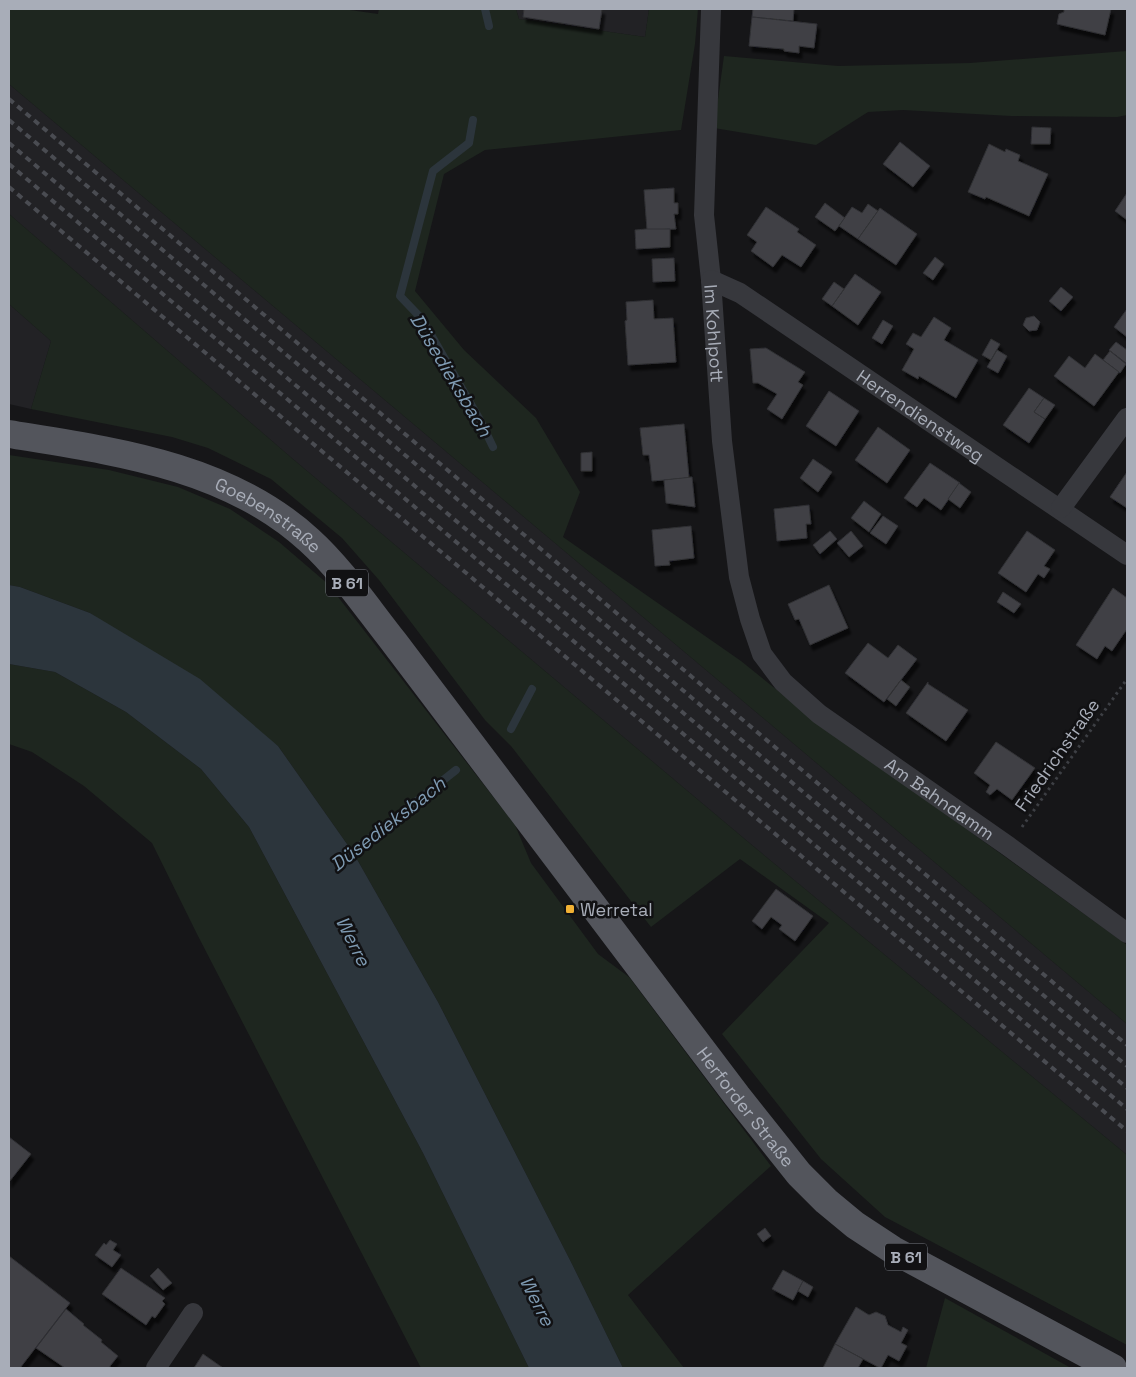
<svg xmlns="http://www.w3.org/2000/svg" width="1136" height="1377" viewBox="0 0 1136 1377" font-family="'Space Grotesk',sans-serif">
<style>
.built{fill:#222225}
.green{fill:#1e261f}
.water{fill:#2c353c}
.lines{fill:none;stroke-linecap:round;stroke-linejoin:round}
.stream{stroke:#2c353c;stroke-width:8}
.building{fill:#404145;stroke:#303034;filter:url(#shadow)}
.path{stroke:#3d3f44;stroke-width:3;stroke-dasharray:2.5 4;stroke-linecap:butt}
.minor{stroke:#37383d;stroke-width:20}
.primary{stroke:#53555c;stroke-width:28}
.rail{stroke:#4a4c52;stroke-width:4;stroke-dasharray:6 5;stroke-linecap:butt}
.poi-dot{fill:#f2b134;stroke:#111113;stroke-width:2}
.labels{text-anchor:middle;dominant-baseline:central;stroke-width:5;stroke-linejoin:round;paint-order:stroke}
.shield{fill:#111113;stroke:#7b7e86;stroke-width:1}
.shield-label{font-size:16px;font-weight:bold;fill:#a8adb8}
.street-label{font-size:18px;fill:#a8adb8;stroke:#111113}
.poi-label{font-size:18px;fill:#a8adb8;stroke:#111113;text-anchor:start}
.water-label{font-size:19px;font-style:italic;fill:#7f9bb3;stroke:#111113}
</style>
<defs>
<filter id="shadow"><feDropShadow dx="3" dy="5.5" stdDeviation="1" flood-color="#0009"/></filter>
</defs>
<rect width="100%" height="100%" fill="#161618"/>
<!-- built -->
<g class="built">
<polygon points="516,9 649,9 645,37 519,19"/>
<polygon points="9,84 1127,1024 1127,1155 753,846 294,460 9,214"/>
<polygon points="9,304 51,341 31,409 9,404"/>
</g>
<!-- green -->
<g class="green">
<polygon points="9,9 343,9 378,14 379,9 516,9 519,19 645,37 649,9 698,9 695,44 681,130 485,150 444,174 415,291 464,350 536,418 580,492 563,537 741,661 803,711 1127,945 1127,1024 9,84"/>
<polygon points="1127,51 1127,115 1117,117 1011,116 903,110 868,112 816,145 714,128 724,56 838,66 970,63"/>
<polygon points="9,214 294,460 753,846 1127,1155 1127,1345 885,1217 821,1159 722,1034 829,923 740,859 651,927 511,746 485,720 379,580 342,538 271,479 208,448 172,437 31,409 51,341 9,304"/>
<polygon points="9,455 109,470 178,487 230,509 279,542 328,584 515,825 531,863 598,954 629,977 771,1166 628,1295 684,1368 623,1368 572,1264 438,1002 354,854 278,746 90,613 20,587 9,585"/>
<polygon points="9,664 55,672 126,712 201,769 249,827 423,1153 529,1368 421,1368 197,934 152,843 84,786 32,752 9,744"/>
<polygon points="945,1298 1071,1368 926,1368"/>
</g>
<!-- water -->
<polygon class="water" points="9,585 20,587 90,613 200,679 278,746 354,854 438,1002 572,1264 623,1368 529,1368 423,1153 249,827 201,769 126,712 55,672 9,664"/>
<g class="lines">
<!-- stream -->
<g class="stream">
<polyline points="485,9 489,26"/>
<polyline points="473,120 469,143 433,171 400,296 422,319 480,420 493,447"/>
<polyline points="511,729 532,689"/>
<polyline points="346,857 456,770"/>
</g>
</g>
<!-- building -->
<g class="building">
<polygon points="524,9 602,9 599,29 523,17"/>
<polygon points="753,9 794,9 793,21 752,17"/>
<polygon points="1064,9 1111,9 1105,35 1057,24 1059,14 1064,12"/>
<polygon points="752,17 817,24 814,48 799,46 799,53 784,51 784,49 749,46"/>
<polygon points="1032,127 1051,128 1050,144 1031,144"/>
<polygon points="900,142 930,166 913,187 883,164"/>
<polygon points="989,144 1005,152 1006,149 1020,155 1018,161 1048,174 1029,216 986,197 985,199 968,192"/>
<polygon points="674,188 674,203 678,203 678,214 674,214 676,229 647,230 644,190"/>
<polygon points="1127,193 1127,220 1115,211"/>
<polygon points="825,203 845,218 835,231 815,217"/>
<polygon points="868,204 878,211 858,239 839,226 852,207 862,213"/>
<polygon points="766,207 799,229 797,232 816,245 801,267 782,255 773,267 751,251 757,242 747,235"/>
<polygon points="880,208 917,234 896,265 858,239"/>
<polygon points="646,229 670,229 670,247 636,249 635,230"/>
<polygon points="935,257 944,264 933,280 923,273"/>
<polygon points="674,258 675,281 653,282 652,259"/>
<polygon points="855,274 881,292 858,325 832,306"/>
<polygon points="834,282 844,289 832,306 822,299"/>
<polygon points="1061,287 1073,297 1061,311 1049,301"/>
<polygon points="653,300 654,319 673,318 676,362 628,365 625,321 627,320 626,302"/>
<polygon points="1127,309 1127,337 1114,327"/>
<polygon points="1034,316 1040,322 1037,330 1029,331 1023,325 1026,318"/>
<polygon points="934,317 951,328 944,340 978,360 956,398 919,376 918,379 902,370 914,349 906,344 913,333 921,337"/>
<polygon points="883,320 893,326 882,344 872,338"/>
<polygon points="991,339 1000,344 991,360 982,355"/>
<polygon points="1116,342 1127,350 1127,361 1126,363 1109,350"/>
<polygon points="766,348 805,372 798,382 803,385 782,419 767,409 777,394 758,383 753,383 750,349"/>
<polygon points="997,350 1007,356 998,373 987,367"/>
<polygon points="1110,351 1126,364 1120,373 1103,360"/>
<polygon points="1095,354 1119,372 1094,406 1054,376 1069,356 1085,368"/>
<polygon points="1029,388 1044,398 1034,412 1045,419 1029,443 1003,425"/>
<polygon points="829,391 859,411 836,446 806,426"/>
<polygon points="1044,398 1055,405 1045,419 1034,412"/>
<polygon points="684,424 689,478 652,481 649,455 643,455 640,428"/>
<polygon points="878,427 910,450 887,483 855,460"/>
<polygon points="592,452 592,471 581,471 581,453"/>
<polygon points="813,459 832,472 818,492 800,478"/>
<polygon points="930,463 960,483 941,510 924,498 917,507 904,498"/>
<polygon points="1127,472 1127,508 1110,497"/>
<polygon points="692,477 695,507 666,503 664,480"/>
<polygon points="959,483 971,492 960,508 948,499"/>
<polygon points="864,501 881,514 869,532 851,518"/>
<polygon points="809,505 811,524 806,524 807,538 777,541 774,509"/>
<polygon points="883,516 898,526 886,544 870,533"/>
<polygon points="691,526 694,558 669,561 670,565 655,566 652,530"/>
<polygon points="830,531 837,539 820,554 813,545"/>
<polygon points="851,531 863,546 849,557 837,543"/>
<polygon points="1027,531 1055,550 1044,566 1050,569 1044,578 1038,574 1026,592 998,573"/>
<polygon points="829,585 848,628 810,645 799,619 795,620 788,604"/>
<polygon points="1113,588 1127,598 1127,629 1112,651 1105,646 1097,659 1076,645"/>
<polygon points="1003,592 1021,604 1014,613 997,602"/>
<polygon points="868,643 888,658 898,645 917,659 884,702 845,673"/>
<polygon points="901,680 910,687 896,706 887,699"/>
<polygon points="928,682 928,684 968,710 946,741 906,713"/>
<polygon points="996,742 1035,768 1012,800 997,789 990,795 986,792 990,785 974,773"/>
<polygon points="776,889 813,916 795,941 779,929 782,925 771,917 762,929 752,921"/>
<polygon points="9,1137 31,1154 9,1182"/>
<polygon points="765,1228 771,1236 763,1242 757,1234"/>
<polygon points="110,1240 117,1244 113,1250 121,1255 112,1267 95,1255 104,1243 106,1245"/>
<polygon points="9,1256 70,1303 20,1368 9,1368"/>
<polygon points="121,1268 165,1298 162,1301 165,1304 155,1318 152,1316 146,1325 102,1294"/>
<polygon points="158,1268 172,1283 163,1290 150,1276"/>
<polygon points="783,1270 803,1281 793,1300 772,1289"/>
<polygon points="803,1281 813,1287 808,1297 798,1291"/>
<polygon points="856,1307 869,1315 876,1312 885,1316 888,1325 901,1332 903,1327 908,1330 901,1343 907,1346 899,1361 888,1355 881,1368 880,1368 835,1344"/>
<polygon points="66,1309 84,1324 83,1325 102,1340 101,1342 118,1356 110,1366 110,1368 65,1368 36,1348"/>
<polygon points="835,1344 863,1359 858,1368 823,1368"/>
<polygon points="203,1354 223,1368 194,1368"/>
</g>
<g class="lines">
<!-- path -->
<polyline class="path" points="1022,827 1127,679"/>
<!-- minor -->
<g class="minor">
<path id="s1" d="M711,9L704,215L711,280L722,441L739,577L750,619L762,654L783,682L819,714L1008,846L1127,933"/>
<path id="s2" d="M711,280L740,293L1127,555"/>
<polyline points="1061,508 1127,418"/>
<polyline points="156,1368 193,1313"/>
</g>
<!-- primary -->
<path class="primary" id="s3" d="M9,434C113,451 227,465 309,540C341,569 367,608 394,642L737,1096L799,1174L826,1201L855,1225L893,1250L1113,1368"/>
<!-- rail -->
<g class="rail">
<polyline points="9,99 1127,1045"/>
<polyline points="9,120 1127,1066"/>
<polyline points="9,143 1127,1088"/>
<polyline points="9,164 1127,1109"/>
<polyline points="9,187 1127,1131"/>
</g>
</g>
<!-- markers -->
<rect class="poi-dot" x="565" y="904" width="10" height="10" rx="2.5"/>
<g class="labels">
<!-- shield labels -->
<g class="shield">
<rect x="326" y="569.5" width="42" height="27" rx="4"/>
<rect x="885" y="1243.5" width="42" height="27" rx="4"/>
</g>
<g class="shield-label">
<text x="347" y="583">B 61</text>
<text x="906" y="1257">B 61</text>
</g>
<!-- street labels -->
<g class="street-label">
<text stroke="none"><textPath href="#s1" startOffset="325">Im Kohlpott</textPath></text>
<text stroke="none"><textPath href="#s2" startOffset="250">Herrendienstweg</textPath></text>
<text stroke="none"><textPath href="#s3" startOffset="275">Goebenstraße</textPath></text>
<text transform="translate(1057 755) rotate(-55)">Friedrichstraße</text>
<text stroke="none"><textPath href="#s1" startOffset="881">Am Bahndamm</textPath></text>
<text stroke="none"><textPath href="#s3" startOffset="1039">Herforder Straße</textPath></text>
</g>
<!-- poi labels -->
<g class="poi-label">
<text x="580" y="909">Werretal</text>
</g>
<!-- water labels -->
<g class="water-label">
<text transform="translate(451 375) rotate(59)">Düsedieksbach</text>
<text transform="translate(388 824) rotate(-38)">Düsedieksbach</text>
<text transform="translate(353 941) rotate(63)">Werre</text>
<text transform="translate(537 1301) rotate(63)">Werre</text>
</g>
</g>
<!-- border -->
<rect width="1136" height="1377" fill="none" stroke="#a8adb8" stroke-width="20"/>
</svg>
